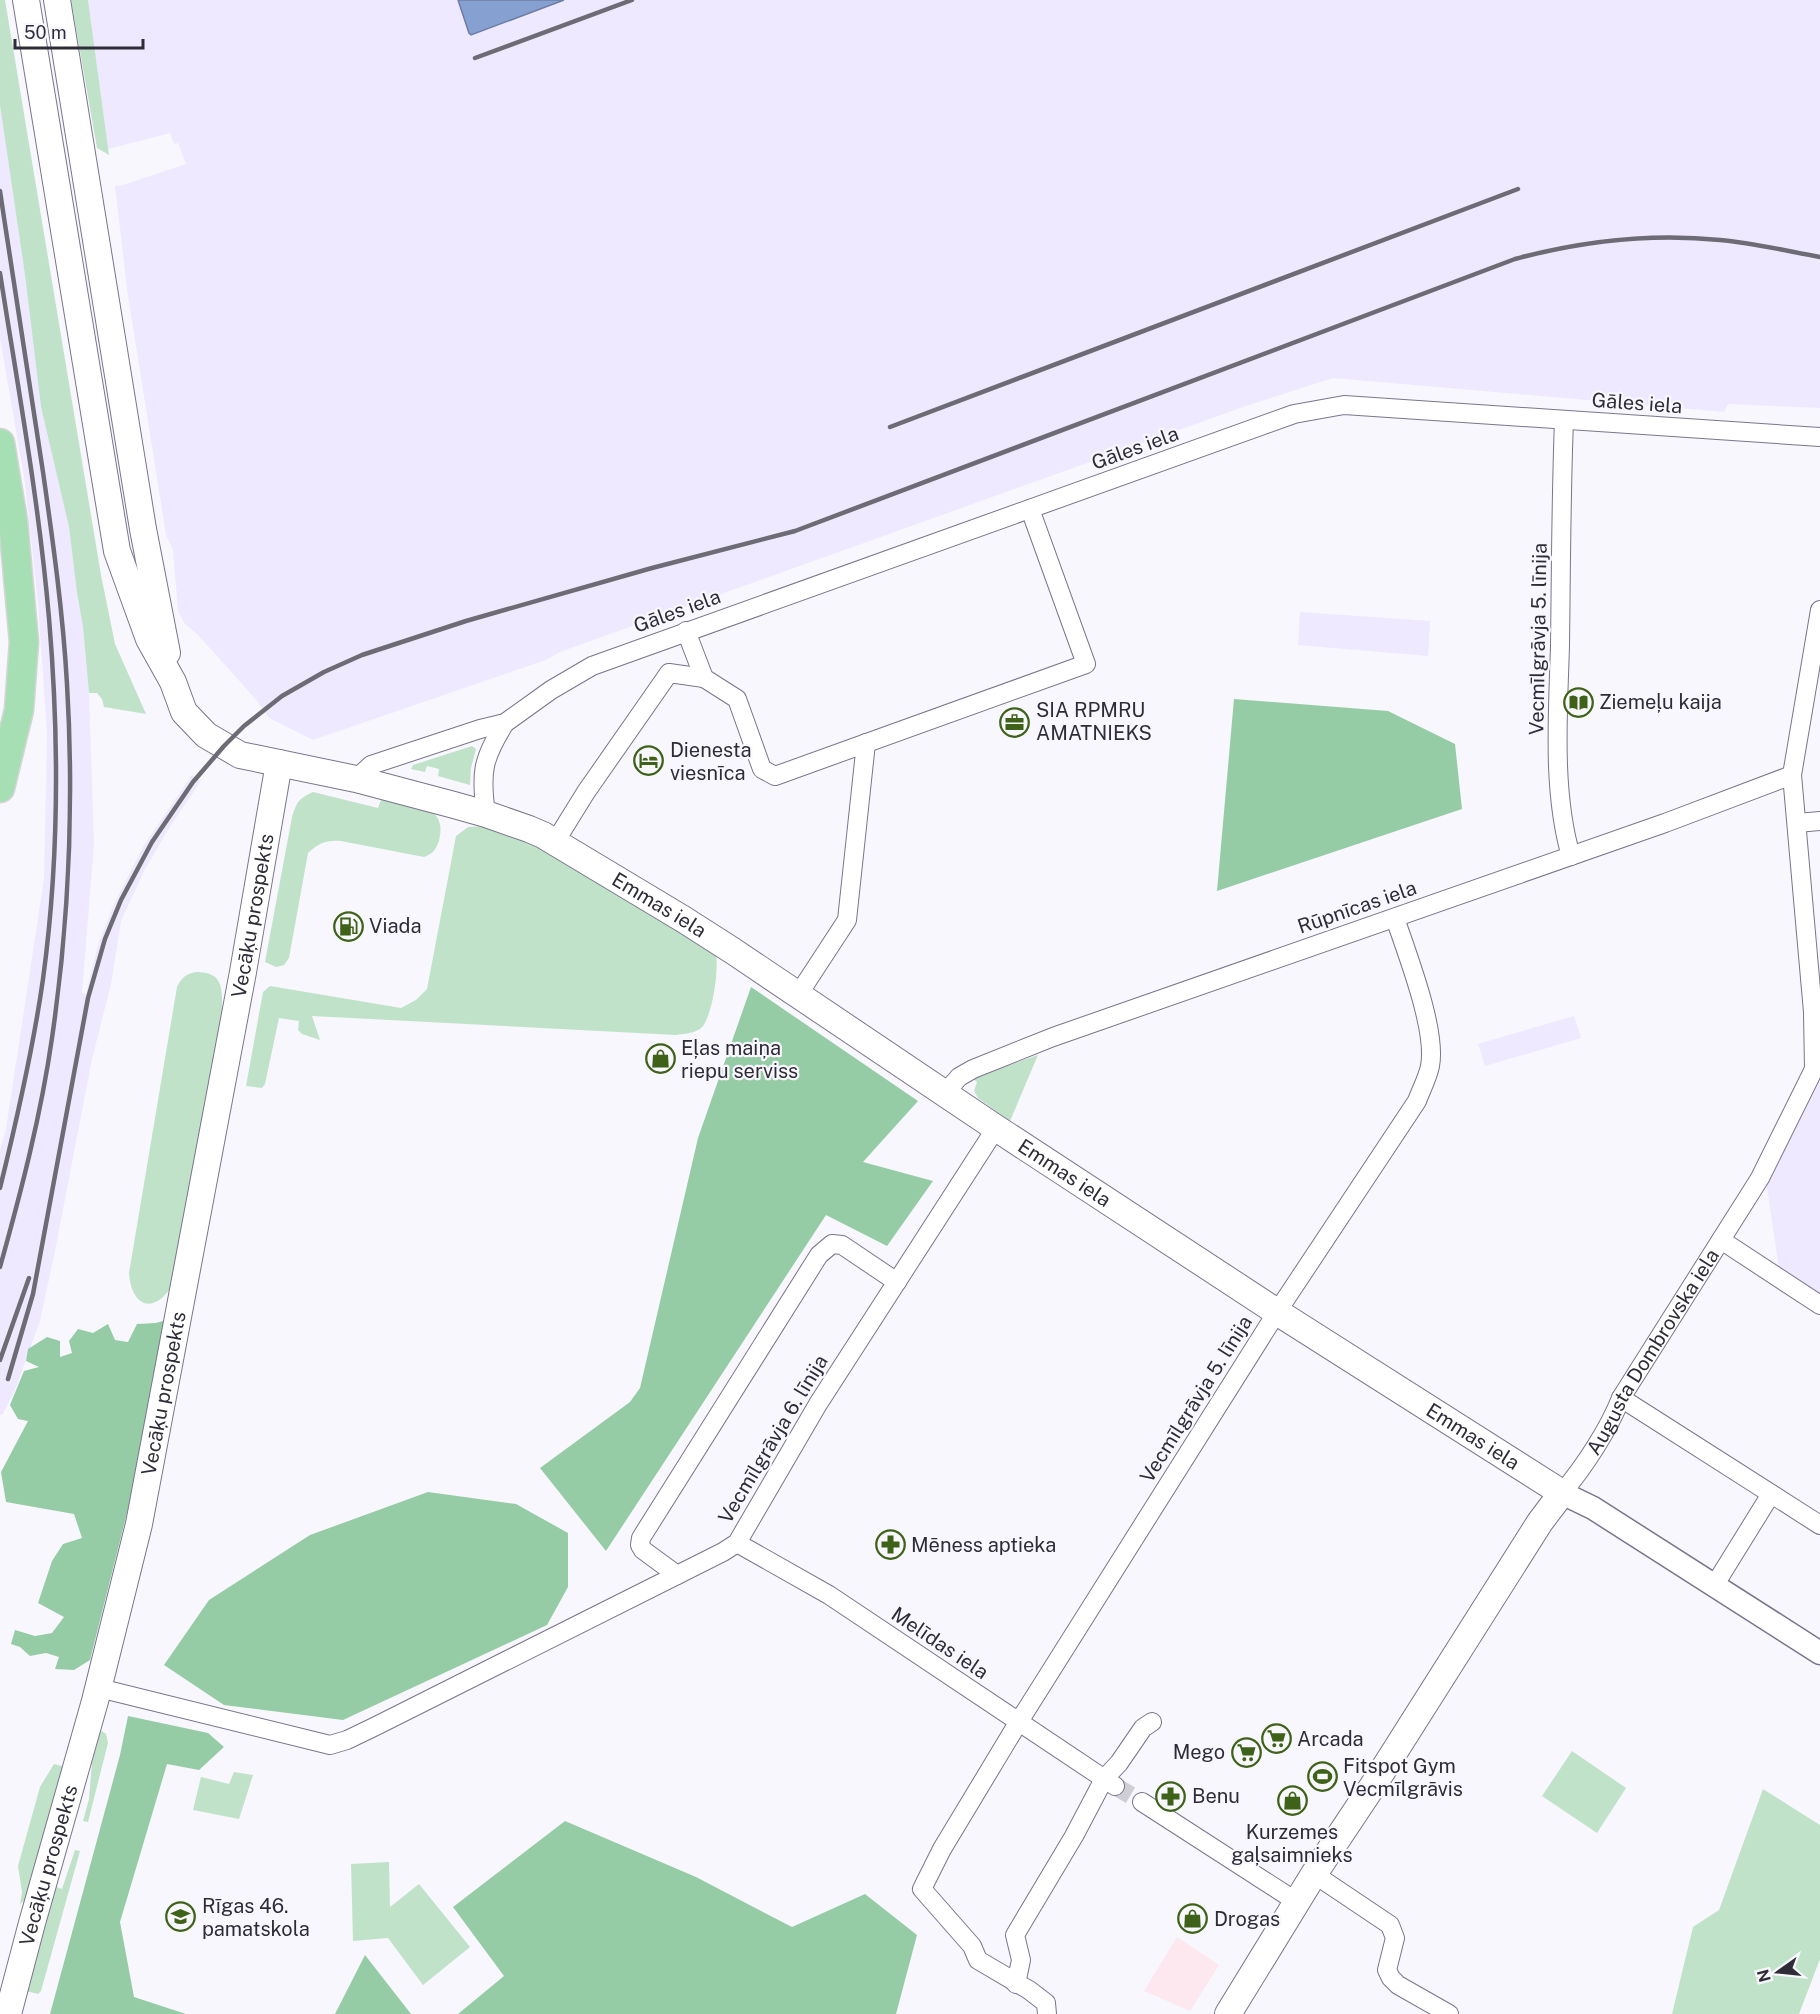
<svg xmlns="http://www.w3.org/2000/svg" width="1820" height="2014" viewBox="0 0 1820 2014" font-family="'Public Sans',sans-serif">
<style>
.commercial{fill:#fce8ee}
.built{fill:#eee9ff}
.green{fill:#c0e2c9}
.forest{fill:#95cca5}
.water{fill:#87a0d2;stroke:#6d7da4;stroke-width:1.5}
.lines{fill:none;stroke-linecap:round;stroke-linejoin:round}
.minor-tunnel{stroke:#d0ced5;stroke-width:18;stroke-dasharray:18 9;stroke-linecap:butt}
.minor-casing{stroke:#7b748d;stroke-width:20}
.tertiary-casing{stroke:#7b748d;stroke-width:25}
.secondary-casing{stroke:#7b748d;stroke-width:28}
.primary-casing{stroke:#d5d5d7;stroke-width:31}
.minor{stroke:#fff;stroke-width:18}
.tertiary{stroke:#fff;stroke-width:22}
.secondary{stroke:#fff;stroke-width:26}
.primary{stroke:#a7dfb4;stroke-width:28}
.rail{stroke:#6d6b74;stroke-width:4.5}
.labels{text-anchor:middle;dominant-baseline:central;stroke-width:4.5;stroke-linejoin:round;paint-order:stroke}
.street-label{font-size:20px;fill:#2f2c37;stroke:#f8f7fd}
.poi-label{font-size:20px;fill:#2f2c37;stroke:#f8f7fd;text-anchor:start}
</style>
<rect width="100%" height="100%" fill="#f8f7fd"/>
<!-- commercial -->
<polygon class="commercial" points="1177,1937 1219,1965 1190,2011 1144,1991"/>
<!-- built -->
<g class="built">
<polygon points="88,0 458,0 469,33 471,35 564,0 1820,0 1820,408 1728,404 1724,412 1333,378 1243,407 560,652 546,660 313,740 269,718 257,701 218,657 196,633 185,624 178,611 173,550 166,535 127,289 115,186 123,185 186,164 178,143 174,144 170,133 108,149"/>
<polygon points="0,105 25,275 41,407 69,527 77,593 83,627 89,693 94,844 82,993 86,994 98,945 115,902 144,845 192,775 201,781 171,825 145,869 121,921 111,984 92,1059 55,1251 40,1321 16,1387 3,1414 0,1415 0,1150 6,1129 44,879 47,734 38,603 25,483 0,338"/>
<polygon points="1300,612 1430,621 1428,656 1298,645"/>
<polygon points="1574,1016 1581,1038 1485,1066 1478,1044"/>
<polygon points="1820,1080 1820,1296 1779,1269 1766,1181"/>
</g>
<!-- green -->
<g class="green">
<polygon points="0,0 5,0 101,575 115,644 146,714 104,707 102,699 97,693 89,693 83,627 77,593 69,527 41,407 25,275 0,105"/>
<polygon points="71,0 88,0 109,155 97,148"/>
<polygon points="472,746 476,749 471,768 470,785 438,776 439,769 427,766 425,772 411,769 413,765"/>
<path d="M313,792L378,808L381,800C406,802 450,803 439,841C436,849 433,854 424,857L341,841C326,840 319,843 308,853L289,958L284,965L276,967L265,962L292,817C297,802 298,799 313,792Z"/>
<path d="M488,826L583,866L716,955C719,970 712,1021 700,1029C694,1033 683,1034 676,1035L312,1016L320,1040L302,1034L298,1030L299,1021L279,1018L265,1084L262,1088L246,1086L263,992L270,986L401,1008L416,1000L427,989L456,836L468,827Z"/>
<path d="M196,972C225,972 222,990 222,1014L170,1289C150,1316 131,1303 129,1273L177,987C182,977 186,974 196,972Z"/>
<polygon points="1038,1055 1010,1121 978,1098 974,1091 977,1082 972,1078"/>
<polygon points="102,1731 106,1734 108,1743 88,1822 83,1821 89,1799 92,1762 100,1733"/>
<polygon points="1572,1751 1626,1788 1597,1833 1542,1796"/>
<polygon points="54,1764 65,1767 26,1899 20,1904 22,1892 18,1866 40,1787"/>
<polygon points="234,1772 253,1775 239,1819 193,1810 201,1777 229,1784"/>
<polygon points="1763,1789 1820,1825 1820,1959 1799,2014 1672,2014 1693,1927 1719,1910"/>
<polygon points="75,1850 80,1851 41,1991 38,1994 22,1990 51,1885 62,1889"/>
<polygon points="389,1862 390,1907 419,1884 470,1947 423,1985 388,1938 353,1941 351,1864"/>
</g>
<!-- forest -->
<g class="forest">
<polygon points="1234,699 1388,711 1455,744 1462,809 1217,891"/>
<polygon points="751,987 918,1101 863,1162 933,1181 887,1246 826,1215 606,1551 540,1468 630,1402 640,1388 698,1138"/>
<polygon points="170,1319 132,1493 90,1660 74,1670 55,1669 59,1657 46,1653 30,1656 20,1647 11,1644 15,1630 35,1636 52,1633 64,1617 38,1603 52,1561 63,1544 82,1538 74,1514 6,1502 1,1472 28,1421 18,1419 10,1405 24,1371 39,1367 26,1361 28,1349 47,1337 60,1341 60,1357 72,1353 69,1341 78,1329 93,1333 108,1324 115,1340 128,1342 137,1324 156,1323"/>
<polygon points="428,1492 516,1504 568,1533 568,1587 547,1625 343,1720 224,1705 164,1665 209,1600 310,1535"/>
<polygon points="128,1716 208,1733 224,1747 199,1770 167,1764 120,1922 134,1997 186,2014 50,2014 120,1755"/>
<polygon points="565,1821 696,1877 792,1927 865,1894 917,1935 896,2014 458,2014 504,1976 453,1907"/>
<polygon points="365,1955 411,2014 335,2014"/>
</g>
<!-- water -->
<polygon class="water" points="458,0 564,0 471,35 469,33"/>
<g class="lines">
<!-- minor-tunnel -->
<polyline class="minor-tunnel" points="1115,1786 1142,1802"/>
<defs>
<g id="minor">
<path d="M1564,421C1561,496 1561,571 1560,646C1558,712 1552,792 1571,856"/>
<polyline points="686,631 704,678 737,699 762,769 775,776 1086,664 1030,509"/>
<polyline points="356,779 371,765 480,729 505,723 551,690 592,666 1294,414 1344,405 1820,437"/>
<path d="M486,814C480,772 483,758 505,723"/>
<polyline points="1797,823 1820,821"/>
<polyline points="555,842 586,792 669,673 704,678"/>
<polyline points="798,995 847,920 866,743"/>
<polyline points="945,1093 959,1077 973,1069 1053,1037 1665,823 1792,775"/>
<polyline points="1721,1240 1820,1305"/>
<polyline points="1621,1398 1820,1525"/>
<path id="s1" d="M1562,1493C1584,1467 1609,1429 1621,1398L1760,1178L1814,1069L1813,1012L1792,775L1820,610"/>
<polyline points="737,1543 829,1595 1115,1786"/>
<polyline points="677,1575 643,1550 640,1545 641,1538 819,1255 832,1244 842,1245 897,1282"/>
<polyline points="1714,1586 1771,1494"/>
<polyline points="99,1688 330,1745 347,1740 376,1726 723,1552 737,1543 818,1404 996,1128"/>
<polyline points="1142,1802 1297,1902"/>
<polyline points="1314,1874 1390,1925 1395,1938 1387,1970 1391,1978 1398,1985 1449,2014"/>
<polyline points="1016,1984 1021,1960 1015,1935 1074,1836 1104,1779 1119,1763 1143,1728 1152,1722"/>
<path d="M1047,2014L1046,2003L1029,1990L978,1960L972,1946L922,1889L942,1849L1018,1723L1277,1312L1417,1101C1421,1090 1428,1077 1430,1066C1437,1030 1407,954 1395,918"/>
</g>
<polyline id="tertiary" points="1562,1493 1593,1508 1820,1653"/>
<g id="secondary">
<path id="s2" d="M26,0L117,551L149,639L173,682L184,712L206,735L240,755L356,779L454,805L486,814L529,829L543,835L683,919L733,951L996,1128L1277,1312L1562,1493L1540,1522L1376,1781L1314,1874L1228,2014"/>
<polyline points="57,0 143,529 167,653"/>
<path id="s3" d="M8,2014L32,1923L95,1701L139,1524L243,972L279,763"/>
</g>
<polyline id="primary" points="0,443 13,521 24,642 19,710 0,788"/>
</defs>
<!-- minor casing -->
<use href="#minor" class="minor-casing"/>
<!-- tertiary casing -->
<use href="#tertiary" class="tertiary-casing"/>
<!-- secondary casing -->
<use href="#secondary" class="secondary-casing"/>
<!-- primary casing -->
<use href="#primary" class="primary-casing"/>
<!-- minor -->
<use href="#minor" class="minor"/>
<!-- tertiary -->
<use href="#tertiary" class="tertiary"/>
<!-- secondary -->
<use href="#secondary" class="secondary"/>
<!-- primary -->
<use href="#primary" class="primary"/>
<!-- rail -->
<g class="rail">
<polyline points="475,58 632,0"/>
<path d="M0,191C14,285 29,379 43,472C53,542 63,613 67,684C74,802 69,921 52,1038C41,1115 21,1192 0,1267"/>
<path d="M0,273C18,388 39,502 49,618C59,736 59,862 43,979C33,1050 17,1119 0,1188"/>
<polyline points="890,427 1518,189"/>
<polyline points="0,1360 29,1278"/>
<path d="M8,1379L33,1294L88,998L105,939L121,900L152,842L193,782L224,746L244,726L282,696L324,672L362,655L466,621L652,568L795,531L1515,259C1582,241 1651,233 1720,240C1754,243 1787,251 1820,257"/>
</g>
</g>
<!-- icons -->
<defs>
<symbol id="library-ring" viewBox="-11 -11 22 22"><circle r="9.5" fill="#f8f7fd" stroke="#3f6219" stroke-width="1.5"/><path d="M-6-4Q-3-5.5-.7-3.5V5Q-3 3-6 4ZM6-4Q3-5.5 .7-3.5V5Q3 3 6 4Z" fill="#3f6219"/></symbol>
<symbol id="office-ring" viewBox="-11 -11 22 22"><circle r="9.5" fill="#f8f7fd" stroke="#3f6219" stroke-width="1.5"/><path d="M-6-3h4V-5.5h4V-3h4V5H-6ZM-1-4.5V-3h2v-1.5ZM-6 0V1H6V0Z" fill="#3f6219"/></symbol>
<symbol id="hotel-ring" viewBox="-11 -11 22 22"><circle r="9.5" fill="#f8f7fd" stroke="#3f6219" stroke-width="1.5"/><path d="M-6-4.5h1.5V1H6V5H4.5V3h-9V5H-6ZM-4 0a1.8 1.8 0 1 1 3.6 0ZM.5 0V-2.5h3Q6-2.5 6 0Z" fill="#3f6219"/></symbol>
<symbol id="fuel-ring" viewBox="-11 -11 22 22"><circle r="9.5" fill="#f8f7fd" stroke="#3f6219" stroke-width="1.5"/><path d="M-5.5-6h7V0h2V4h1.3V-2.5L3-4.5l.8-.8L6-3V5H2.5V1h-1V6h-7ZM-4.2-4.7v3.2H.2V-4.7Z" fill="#3f6219"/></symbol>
<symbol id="shop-ring" viewBox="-11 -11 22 22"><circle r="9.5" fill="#f8f7fd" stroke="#3f6219" stroke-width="1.5"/><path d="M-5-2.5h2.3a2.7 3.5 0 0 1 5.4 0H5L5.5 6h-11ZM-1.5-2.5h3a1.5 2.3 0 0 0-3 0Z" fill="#3f6219"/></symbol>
<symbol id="pharmacy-ring" viewBox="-11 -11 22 22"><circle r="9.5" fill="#f8f7fd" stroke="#3f6219" stroke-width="1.5"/><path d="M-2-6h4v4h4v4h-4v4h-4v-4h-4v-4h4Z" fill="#3f6219"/></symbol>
<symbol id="supermarket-ring" viewBox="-11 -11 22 22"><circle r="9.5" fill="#f8f7fd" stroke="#3f6219" stroke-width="1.5"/><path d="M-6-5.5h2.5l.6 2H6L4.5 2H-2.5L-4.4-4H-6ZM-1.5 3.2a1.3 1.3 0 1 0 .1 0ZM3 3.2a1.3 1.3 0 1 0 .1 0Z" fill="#3f6219"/></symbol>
<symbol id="stadium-ring" viewBox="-11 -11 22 22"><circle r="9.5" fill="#f8f7fd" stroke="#3f6219" stroke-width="1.5"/><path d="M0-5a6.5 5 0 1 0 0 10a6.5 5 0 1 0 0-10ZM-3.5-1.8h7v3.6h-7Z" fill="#3f6219"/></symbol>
<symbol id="school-ring" viewBox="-11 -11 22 22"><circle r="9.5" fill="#f8f7fd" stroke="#3f6219" stroke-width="1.5"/><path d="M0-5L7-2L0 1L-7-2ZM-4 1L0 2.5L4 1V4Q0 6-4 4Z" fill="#3f6219"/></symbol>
</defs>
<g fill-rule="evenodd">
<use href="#library-ring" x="1562" y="686" width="33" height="33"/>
<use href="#office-ring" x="998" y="706" width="33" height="33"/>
<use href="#hotel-ring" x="632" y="744" width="33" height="33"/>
<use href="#fuel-ring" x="332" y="910" width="33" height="33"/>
<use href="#shop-ring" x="644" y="1042" width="33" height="33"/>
<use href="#pharmacy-ring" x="874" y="1528" width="33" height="33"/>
<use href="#supermarket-ring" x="1260" y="1722" width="33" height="33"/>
<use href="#supermarket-ring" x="1230" y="1736" width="33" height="33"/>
<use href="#stadium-ring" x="1306" y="1760" width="33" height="33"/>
<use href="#pharmacy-ring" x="1154" y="1780" width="33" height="33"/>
<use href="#shop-ring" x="1276" y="1784" width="33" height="33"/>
<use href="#school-ring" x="164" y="1900" width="33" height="33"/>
<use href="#shop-ring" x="1176" y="1902" width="33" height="33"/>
</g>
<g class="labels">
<!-- street labels -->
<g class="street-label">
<text transform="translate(1637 403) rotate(4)">Gāles iela</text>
<text transform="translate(1135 448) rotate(-20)">Gāles iela</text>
<text transform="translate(677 611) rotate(-20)">Gāles iela</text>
<text transform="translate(1538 639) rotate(-89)">Vecmīlgrāvja 5. līnija</text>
<text stroke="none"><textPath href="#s2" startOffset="1254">Emmas iela</textPath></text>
<text transform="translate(1357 907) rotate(-19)">Rūpnīcas iela</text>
<text stroke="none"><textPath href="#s3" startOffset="1126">Vecāķu prospekts</textPath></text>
<text stroke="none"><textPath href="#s2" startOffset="1740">Emmas iela</textPath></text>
<text stroke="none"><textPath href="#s1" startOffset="168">Augusta Dombrovska iela</textPath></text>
<text stroke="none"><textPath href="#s3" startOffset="640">Vecāķu prospekts</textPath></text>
<text transform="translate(1196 1399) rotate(-58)">Vecmīlgrāvja 5. līnija</text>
<text stroke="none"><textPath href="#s2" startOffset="2226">Emmas iela</textPath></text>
<text transform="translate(773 1439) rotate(-59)">Vecmīlgrāvja 6. līnija</text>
<text transform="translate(940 1643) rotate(34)">Melīdas iela</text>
<text stroke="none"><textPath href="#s3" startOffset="154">Vecāķu prospekts</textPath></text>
</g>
<!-- poi labels -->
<g class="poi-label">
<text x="1599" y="702">Ziemeļu kaija</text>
<text x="1036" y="710">SIA RPMRU<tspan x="1036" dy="23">AMATNIEKS</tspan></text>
<text x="670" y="750">Dienesta<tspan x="670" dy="23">viesnīca</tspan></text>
<text x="369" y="926">Viada</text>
<text x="681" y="1048">Eļas maiņa<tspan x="681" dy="23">riepu serviss</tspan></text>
<text x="911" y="1545">Mēness aptieka</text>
<text x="1297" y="1739">Arcada</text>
<text x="1225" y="1752" text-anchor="end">Mego</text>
<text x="1343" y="1766">Fitspot Gym<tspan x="1343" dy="23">Vecmīlgrāvis</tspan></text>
<text x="1192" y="1796">Benu</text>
<text x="1292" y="1832" text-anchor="middle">Kurzemes<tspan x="1292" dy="23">gaļsaimnieks</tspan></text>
<text x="202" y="1906">Rīgas 46.<tspan x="202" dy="23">pamatskola</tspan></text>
<text x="1214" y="1919">Drogas</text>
</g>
</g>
<!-- north arrow -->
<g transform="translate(1778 1972) rotate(255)" stroke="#f8f7fd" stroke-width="4.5" paint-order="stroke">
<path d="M0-4.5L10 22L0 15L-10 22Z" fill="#2f2c37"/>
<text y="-9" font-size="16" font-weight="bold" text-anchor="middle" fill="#2f2c37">N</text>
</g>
<!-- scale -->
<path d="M15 39v9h128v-9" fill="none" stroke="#2f2c37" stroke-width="3"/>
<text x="24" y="39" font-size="18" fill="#2f2c37" stroke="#f8f7fd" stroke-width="4.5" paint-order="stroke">50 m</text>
</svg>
